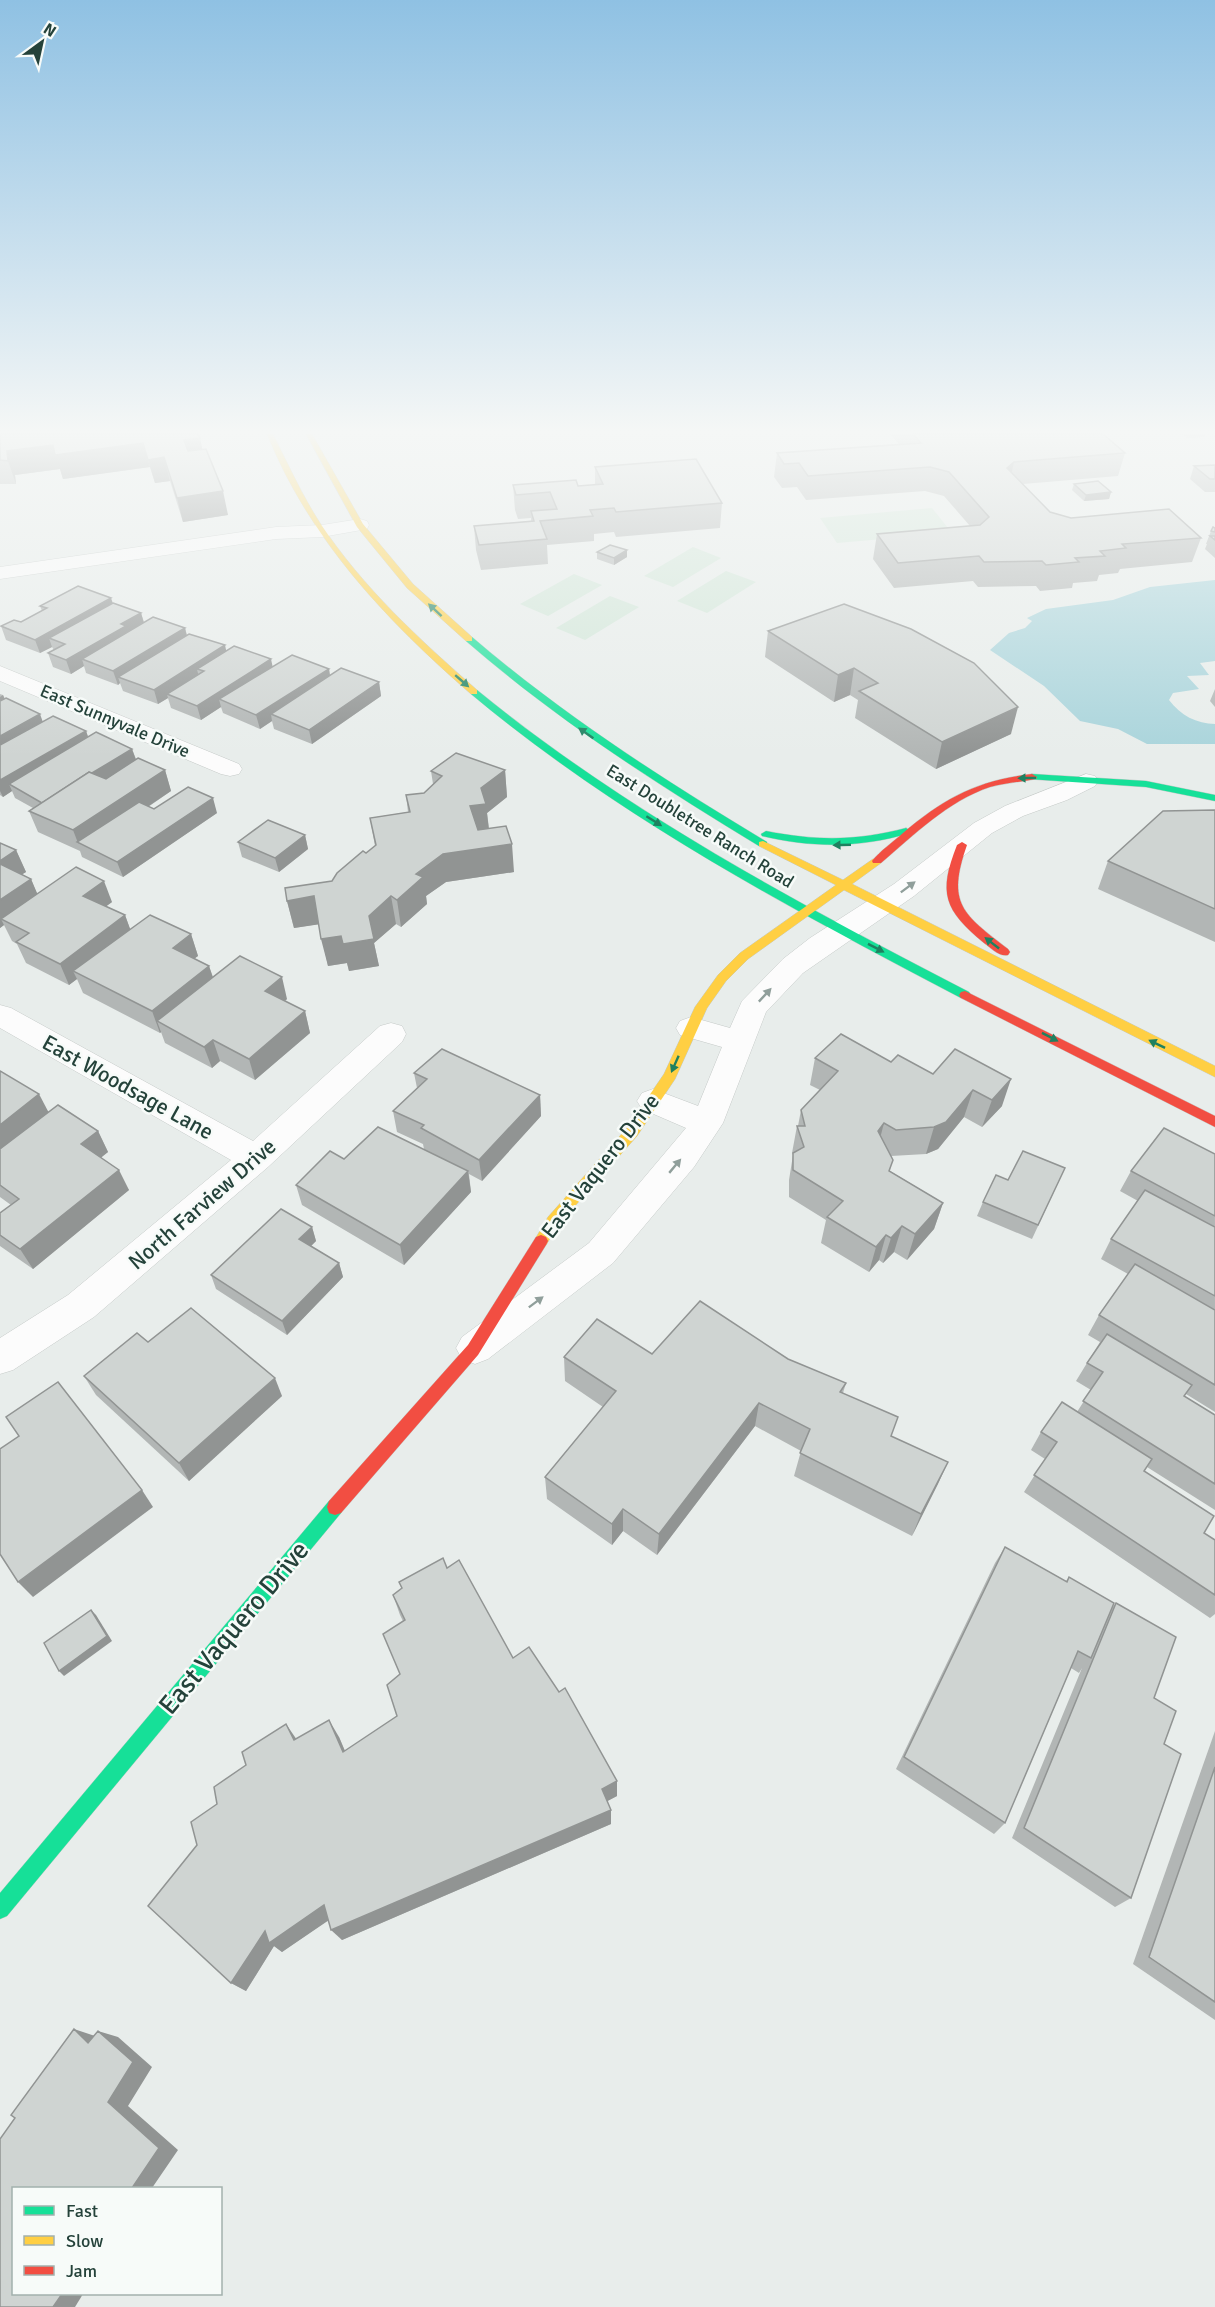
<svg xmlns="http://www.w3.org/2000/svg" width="1215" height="2307" viewBox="0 0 1215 2307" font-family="Signika,sans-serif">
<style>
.green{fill:#d1e6d8}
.water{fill:#a9d4db}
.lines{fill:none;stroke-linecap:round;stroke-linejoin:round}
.street-casing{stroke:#c5cac8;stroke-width:1}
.fast-casing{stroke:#c3cbc8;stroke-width:1}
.slow-casing{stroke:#c3cbc8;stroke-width:1}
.jam-casing{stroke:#c3cbc8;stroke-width:1}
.street{fill:#fcfcfc;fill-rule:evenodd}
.fast{fill:#16e098;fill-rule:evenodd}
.slow{fill:#ffcf43;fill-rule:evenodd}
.jam{fill:#f24e42;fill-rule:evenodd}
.wall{fill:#b2b6b5}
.shaded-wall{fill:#919493}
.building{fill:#cfd4d2;stroke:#919493;stroke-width:1.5}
.oneway{fill:#1e8160}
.oneway2{fill:#909f9b}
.labels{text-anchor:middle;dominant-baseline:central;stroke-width:5;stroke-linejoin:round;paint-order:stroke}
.far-street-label{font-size:18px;fill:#24423a;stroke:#f7fbf9}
.street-label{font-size:22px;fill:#24423a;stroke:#f7fbf9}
.near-street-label{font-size:27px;fill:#24423a;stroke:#f7fbf9}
</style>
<rect width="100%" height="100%" fill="#e8edeb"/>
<!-- green -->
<g class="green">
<polygon points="932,508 952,533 837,543 820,518"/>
<polygon points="693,547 721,558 673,587 644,576"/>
<polygon points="726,571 756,582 707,613 677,601"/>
<polygon points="574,574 602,585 548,616 520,604"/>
<polygon points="610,596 639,607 585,640 556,628"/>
</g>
<!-- water -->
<path class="water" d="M1215,580V661L1200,663L1209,675L1187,676L1199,689L1173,693L1169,700C1180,715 1197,724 1215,724V744H1147L1118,729L1080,721L1044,686L990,650L1009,633L1025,628L1032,621L1027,618L1046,609L1113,600L1150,587Z"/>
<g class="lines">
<defs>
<g id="street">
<polygon points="360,519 367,521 369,525 367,529 322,537 276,539 0,579 0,567 276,527 322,525"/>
<polygon points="0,666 239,764 242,769 239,774 230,776 221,774 0,681"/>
<polygon points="1086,774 1095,776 1098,781 1095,786 1067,800 1023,816 992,833 914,896 803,973 766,1012 723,1123 694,1167 613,1263 488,1359 475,1364 462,1359 456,1348 462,1337 589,1243 686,1128 642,1109 637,1101 642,1093 653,1089 698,1106 722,1047 680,1035 676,1028 680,1021 691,1017 730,1028 742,1001 783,959 810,938 894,884 974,823 1005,806"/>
<polygon points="0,1005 11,1008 253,1141 380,1026 391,1023 402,1026 406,1034 402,1042 268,1167 94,1317 13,1370 0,1374 0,1338 68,1295 231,1160 0,1028"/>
</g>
<g id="fast">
<path d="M466,637H472C564,716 664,780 767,842V846H759C657,784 557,720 466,641Z"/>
<path d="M471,690H477C626,812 799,904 969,992L971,995L969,998H961C791,909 618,817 471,694Z"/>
<polygon points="1032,774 1146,781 1215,795 1215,801 1146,787 1028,779 1027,777"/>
<path d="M906,828L911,831L910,833C860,848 813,848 762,836L761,834L766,831C817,841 856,841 906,828Z"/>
<polygon points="335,1499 341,1501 343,1507 341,1513 7,1916 0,1919 0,1893 329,1501"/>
</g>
<g id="slow">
<path d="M267,434H273C288,464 302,495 320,523C363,588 420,640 477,690V694H471C386,620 310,540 267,434Z"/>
<polygon points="306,434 312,434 363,524 413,584 472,637 472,641 466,641 407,588 357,527"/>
<polygon points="763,841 843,880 873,859 881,859 881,863 852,884 1215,1066 1215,1077 844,890 748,959 726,981 707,1008 675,1079 637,1136 558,1225 546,1245 541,1247 536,1245 534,1241 548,1217 627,1128 664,1074 695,1007 718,975 740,953 836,885 759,846 759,842"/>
</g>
<g id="jam">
<path d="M1032,774L1037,777L1036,779C1020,782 1005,783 990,787C948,801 914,835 881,863H873L872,861C880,851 893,842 903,833C944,798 978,780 1032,774Z"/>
<path d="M962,842L967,845C946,904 963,914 1008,949L1010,952L1008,955C999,957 991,948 984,943C944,910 938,893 957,845Z"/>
<polygon points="965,991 1215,1116 1215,1127 961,998 959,995 961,992"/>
<polygon points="541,1235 546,1237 548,1241 546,1245 478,1355 341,1513 335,1515 329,1513 327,1507 329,1501 468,1345 536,1237"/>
</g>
</defs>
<!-- street casing -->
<use href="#street" class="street-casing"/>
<!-- fast casing -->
<use href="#fast" class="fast-casing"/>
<!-- slow casing -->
<use href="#slow" class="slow-casing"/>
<!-- jam casing -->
<use href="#jam" class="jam-casing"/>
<!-- street -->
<use href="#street" class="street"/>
<!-- fast -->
<use href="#fast" class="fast"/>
<!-- slow -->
<use href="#slow" class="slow"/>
<!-- jam -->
<use href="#jam" class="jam"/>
</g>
<!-- wall -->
<g class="wall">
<polygon points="0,434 200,438 202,449 228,515 183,522 170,481 155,483 150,467 63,479 60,469 15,475 16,484 0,484"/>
<polygon points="890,434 1103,434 1125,453 1118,476 1023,484 1050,512 1071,518 1201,538 1192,562 1120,569 1118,573 1099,575 1097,581 1073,583 1072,588 1040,591 1036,586 978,587 973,581 894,588 873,559 877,534 970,526 944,496 925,491 806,500 797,487 782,488 774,477 777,453 899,444"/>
<polygon points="1182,434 1206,434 1204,437 1187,438"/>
<polygon points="1215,465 1215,492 1205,492 1190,479 1194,466"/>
<polygon points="595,467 722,503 720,528 616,537 614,532 594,534 594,541 547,545 548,564 481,570 476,550 474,526 531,521 531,518 518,519 515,510 513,485 578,486 595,485"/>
<polygon points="1074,484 1111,492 1109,499 1084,501 1072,490"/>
<polygon points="1215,528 1215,558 1205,549 1207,544 1206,544 1211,531"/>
<polygon points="597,552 627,557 614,565 597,559"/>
<polygon points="113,603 141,613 144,622 185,628 187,635 226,651 272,667 329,669 330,676 379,682 381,696 312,744 274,729 272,721 260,729 223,713 221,707 201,720 171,708 168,698 158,704 123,691 120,683 118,685 86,673 84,666 71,674 53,667 48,653 54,650 52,647 40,653 6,640 1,626 21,622 42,611 40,606"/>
<polygon points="768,631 1011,734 936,769 855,718 858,700 850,695 834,702 765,657"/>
<polygon points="1215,689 1215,707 1210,701"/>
<polygon points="0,694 3,695 5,699 43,722 86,731 88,737 132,749 136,759 165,770 171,791 148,807 154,809 217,813 123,877 82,857 80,851 38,832 29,811 33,808 15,798 12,791 3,797 0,795"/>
<polygon points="505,770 507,797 487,813 489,828 514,872 446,882 426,896 427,904 401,927 396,924 374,943 379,966 349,971 347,963 328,966 319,924 294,928 287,901 332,881 375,846 370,818 408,812 406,795 424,793 433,784 431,771"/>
<polygon points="1215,810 1215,942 1098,889 1108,861"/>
<polygon points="305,835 308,849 279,872 242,857 238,842"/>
<polygon points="0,843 16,850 26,872 22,874 31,879 37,894 112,902 106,906 125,915 130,929 191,934 198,956 194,958 209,966 213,977 287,999 285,1001 305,1011 310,1033 255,1080 220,1061 212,1068 165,1043 161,1032 160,1033 83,993 77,979 69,985 26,963 17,944 12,941 4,925 0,928"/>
<polygon points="955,1049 1002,1106 982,1127 964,1117 938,1149 926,1154 891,1156 890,1171 943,1203 934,1229 907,1260 894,1252 883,1263 879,1260 869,1272 821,1243 826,1220 789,1197 789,1180 793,1155 792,1153 797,1126 798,1126 801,1110 820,1090 810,1085 815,1058 891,1062 933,1074"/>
<polygon points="0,1071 49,1112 98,1131 108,1152 101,1157 129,1190 33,1269 0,1246 0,1213 11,1205 0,1197"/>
<polygon points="414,1073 540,1095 541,1116 482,1181 469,1174 471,1192 404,1265 302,1205 296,1185 344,1159 424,1149 423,1144 397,1132 393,1111 417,1088"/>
<polygon points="1215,1154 1215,1412 1186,1394 1184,1396 1215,1415 1215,1510 1147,1467 1144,1471 1204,1533 1215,1540 1215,1614 1210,1618 1024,1492 1045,1459 1031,1450 1041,1432 1077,1412 1091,1390 1076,1381 1087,1363 1100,1342 1088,1335 1099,1315 1128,1274 1101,1259 1111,1239 1138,1201 1120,1191 1131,1171"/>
<polygon points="1065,1168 1032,1239 977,1216 983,1202 1008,1180"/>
<polygon points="312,1227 316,1241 311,1246 339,1263 343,1277 287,1335 216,1289 211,1275"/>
<polygon points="148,1342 282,1396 189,1481 96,1395 84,1376"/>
<polygon points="652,1354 788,1359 846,1383 843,1393 891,1436 948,1462 912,1536 794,1476 801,1451 755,1426 657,1555 623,1531 612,1545 547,1499 545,1477 603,1407 565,1381 564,1357"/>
<polygon points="1005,1547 1066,1581 1069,1577 1111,1609 1116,1603 1154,1698 1164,1744 1131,1898 1115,1907 1012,1838 1082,1668 1079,1673 1071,1668 1005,1823 994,1834 896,1769 995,1563"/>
<polygon points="447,1568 513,1658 617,1781 617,1796 607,1801 611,1824 342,1940 328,1920 282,1952 274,1946 246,1991 231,1983 197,1845 217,1804 246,1765 297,1739 339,1737 345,1751 397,1716 403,1621 400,1615 393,1595 402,1589 399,1582"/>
<polygon points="1215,1731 1215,2020 1133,1964"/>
</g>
<!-- shaded-wall -->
<g class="shaded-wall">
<polygon points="200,438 205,462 190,464 184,440"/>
<polygon points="143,443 150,467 63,479 60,469 15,475 16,484 8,461 7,451 53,445"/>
<polygon points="164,457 170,481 155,483 148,460"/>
<polygon points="1014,462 1009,485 1007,468"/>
<polygon points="223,491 228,515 183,522 177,498"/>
<polygon points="1111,492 1109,499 1084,501 1086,495"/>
<polygon points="627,550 627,557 614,565 614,558"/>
<polygon points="111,598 116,612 49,638 52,647 40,653 35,640"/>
<polygon points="141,613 145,627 82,659 84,666 71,674 66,660 121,624"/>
<polygon points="185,628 188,642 118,677 120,683 118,685 113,671"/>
<polygon points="225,645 228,659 204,671 197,669 199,678 167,694 168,698 158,704 154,690"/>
<polygon points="271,659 274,673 219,699 221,707 201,720 197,706"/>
<polygon points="854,668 850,695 834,702 838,675"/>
<polygon points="329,669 331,683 271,714 272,721 260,729 256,715"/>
<polygon points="379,682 381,696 312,744 309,730"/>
<polygon points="3,695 9,710 0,714 0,697"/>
<polygon points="1018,707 1011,734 936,769 942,742"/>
<polygon points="40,714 45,728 0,753 0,736"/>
<polygon points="86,731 91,745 9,784 12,791 3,797 0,791 0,780"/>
<polygon points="132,749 137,763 48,818 42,803"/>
<polygon points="165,770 171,791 88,847 78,843 73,830"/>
<polygon points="505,770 507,797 487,813 489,831 473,834 470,806 481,788"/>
<polygon points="213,798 217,813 123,877 117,862"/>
<polygon points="305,835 308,849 279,872 275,858"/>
<polygon points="512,844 514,872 446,882 426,896 427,904 401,927 397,900 416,874 443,854"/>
<polygon points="16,850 26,872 7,884 0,868 0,861"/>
<polygon points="31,879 40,900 1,919 4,925 0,928 0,900"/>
<polygon points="104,881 112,902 92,917 83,896"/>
<polygon points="314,896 321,924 294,928 287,901"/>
<polygon points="391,896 396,924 374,943 379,966 349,971 347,963 328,966 321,939 369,916"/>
<polygon points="125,915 133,937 73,971 77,979 69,985 60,964"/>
<polygon points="191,934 198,956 180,970 173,948"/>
<polygon points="209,966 216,987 157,1021 161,1032 160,1033 152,1011"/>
<polygon points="282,977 287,999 271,1012 265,991"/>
<polygon points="305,1011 310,1033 255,1080 249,1059"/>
<polygon points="213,1040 220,1061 212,1068 204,1047"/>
<polygon points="1011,1079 1002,1106 982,1127 992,1100"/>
<polygon points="973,1090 964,1117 938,1149 926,1154 934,1127"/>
<polygon points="39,1094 50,1115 0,1155 0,1125"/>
<polygon points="540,1095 541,1116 482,1181 479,1160"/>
<polygon points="884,1123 877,1150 878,1131"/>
<polygon points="98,1131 108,1152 92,1165 81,1144"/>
<polygon points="119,1170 129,1190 33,1269 20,1249"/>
<polygon points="468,1171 471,1192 404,1265 400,1245"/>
<polygon points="943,1203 934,1229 907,1260 915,1234"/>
<polygon points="902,1226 894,1252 883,1263 891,1238"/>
<polygon points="312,1227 316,1241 304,1253 299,1239"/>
<polygon points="886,1235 879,1260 869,1272 876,1247"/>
<polygon points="339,1263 343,1277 287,1335 282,1321"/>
<polygon points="275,1378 282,1396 189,1481 179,1463"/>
<polygon points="759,1403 755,1426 657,1555 659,1534"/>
<polygon points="948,1462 938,1484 912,1536 921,1514"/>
<polygon points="142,1490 153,1507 33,1597 18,1582"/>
<polygon points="623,1509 623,1531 612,1545 612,1524"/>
<polygon points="91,1610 96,1615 112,1641 64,1676 59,1671"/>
<polygon points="329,1720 339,1737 352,1768 343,1752"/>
<polygon points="286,1724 297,1740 294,1740"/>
<polygon points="617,1781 617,1796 602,1804 602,1789"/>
<polygon points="611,1810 611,1824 342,1940 331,1930"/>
<polygon points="324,1905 335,1916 282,1952 274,1946 246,1991 231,1983 265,1931"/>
<polygon points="74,2029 95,2036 88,2043"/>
<polygon points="98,2031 118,2037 152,2067 128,2106 178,2150 152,2188 132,2188 108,2102"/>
<polygon points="62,2294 83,2294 75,2307 53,2307"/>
</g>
<!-- building -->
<g class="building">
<polygon points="0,434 198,434 200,438 184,440 188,451 206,449 223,491 177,498 164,457 148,460 143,443 55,455 53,445 7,451 8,461 0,460"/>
<polygon points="913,434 1103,434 1125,453 1014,462 1007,468 1050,512 1071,518 1169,509 1201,538 1122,544 1126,548 1100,551 1105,556 1075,558 1079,562 1046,565 1042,561 984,562 979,556 898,563 877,534 980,525 989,517 949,472 930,467 808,476 799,463 784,464 777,453 921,443"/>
<polygon points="696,459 722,503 616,512 614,508 590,510 593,516 540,521 547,539 479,545 474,526 534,521 531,511 557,509 550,492 516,495 513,485 576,480 578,486 603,484 595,467"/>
<polygon points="1215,465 1215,479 1210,479 1194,466"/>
<polygon points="1098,481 1111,492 1086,495 1074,484"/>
<polygon points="1213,527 1215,528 1215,532 1211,531"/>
<polygon points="1210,536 1215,536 1215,540"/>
<polygon points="610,545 627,550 614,558 597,552"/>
<polygon points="78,586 111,598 35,640 1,626 14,620 21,622 47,608 40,606"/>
<polygon points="113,603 141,613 121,624 126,626 66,660 48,653 65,644 49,638"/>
<polygon points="844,604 911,629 974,663 1018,707 942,742 859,691 878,683 854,668 838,675 768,631"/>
<polygon points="153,617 185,628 113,671 82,659"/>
<polygon points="189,634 225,645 154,690 118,677"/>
<polygon points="234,646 271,659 197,706 167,694 204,671 197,669"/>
<polygon points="292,655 329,669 256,715 219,699"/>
<polygon points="341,668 379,682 309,730 271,714"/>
<polygon points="6,698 40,714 0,736 0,701"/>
<polygon points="53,716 86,731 0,780 0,745"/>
<polygon points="96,732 132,749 92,773 89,772 42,803 9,784"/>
<polygon points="456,753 505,770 481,788 486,804 470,806 478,830 506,826 512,844 443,854 416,874 423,877 397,900 391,896 369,916 374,939 343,944 341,936 321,939 314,896 287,901 285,888 332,881 337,873 363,851 366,853 376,845 370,818 410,812 406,795 424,793 442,776 431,771"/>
<polygon points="138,758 165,770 73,830 29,811 89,772 106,779"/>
<polygon points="188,787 213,798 117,862 77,842 139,802 154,809"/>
<polygon points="1215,810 1215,909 1108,861 1163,811"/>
<polygon points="268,820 305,835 275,858 238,842"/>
<polygon points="0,843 16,850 0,861"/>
<polygon points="0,864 31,879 0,900"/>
<polygon points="76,867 104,881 83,896 125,915 60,964 16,942 29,933 1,919"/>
<polygon points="150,915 191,934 173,948 209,966 152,1011 73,971"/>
<polygon points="240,956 282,977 265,991 305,1011 249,1059 213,1040 204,1047 157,1021"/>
<polygon points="841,1034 891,1062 898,1055 933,1074 955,1049 1011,1079 992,1100 973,1090 946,1122 934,1127 896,1130 884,1123 878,1131 893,1160 889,1171 943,1203 915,1234 902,1226 891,1238 886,1235 876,1247 827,1217 843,1201 793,1170 793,1153 804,1147 797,1126 805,1126 801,1110 838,1071 815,1058"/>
<polygon points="442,1049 540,1095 479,1160 421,1128 424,1125 393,1111 427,1079 414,1073"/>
<polygon points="0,1071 39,1094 0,1125"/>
<polygon points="58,1105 98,1131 81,1144 119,1170 20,1249 0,1235 0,1213 19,1199 0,1185 0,1149"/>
<polygon points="378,1127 468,1171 400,1245 296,1185 330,1151 344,1159"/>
<polygon points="1164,1128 1215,1154 1215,1216 1131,1171"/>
<polygon points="1023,1151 1065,1168 1038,1225 983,1202 996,1175 1008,1180"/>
<polygon points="1145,1190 1215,1227 1215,1296 1111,1239"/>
<polygon points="281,1209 312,1227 299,1239 339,1263 282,1321 211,1275"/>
<polygon points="1135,1264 1215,1310 1215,1385 1099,1315"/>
<polygon points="700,1301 788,1359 846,1383 840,1392 898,1417 891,1436 948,1462 921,1514 800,1453 810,1429 759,1403 659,1534 623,1509 612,1524 545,1477 616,1391 564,1357 597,1319 652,1354"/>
<polygon points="191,1308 275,1378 179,1463 84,1376 137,1333 148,1342"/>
<polygon points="1107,1334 1192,1385 1184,1396 1215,1415 1215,1484 1083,1401 1103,1372 1087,1363"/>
<polygon points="58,1382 142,1490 18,1582 0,1554 0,1449 19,1436 6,1417"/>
<polygon points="1062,1402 1152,1459 1144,1471 1214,1516 1204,1533 1215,1540 1215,1595 1034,1475 1057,1442 1041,1432"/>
<polygon points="1005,1547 1067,1582 1069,1577 1114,1603 1091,1658 1078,1651 1005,1823 904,1757"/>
<polygon points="443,1558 447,1568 459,1560 513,1658 529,1647 559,1692 565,1688 617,1781 602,1789 611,1810 331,1930 324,1905 269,1943 265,1931 231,1983 148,1906 197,1845 191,1822 217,1804 214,1787 246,1765 242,1752 286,1724 294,1740 329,1720 343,1752 397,1716 387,1685 400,1674 383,1634 405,1620 393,1595 402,1588 399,1582"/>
<polygon points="1116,1603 1176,1637 1154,1698 1176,1711 1164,1744 1181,1754 1131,1898 1024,1828"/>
<polygon points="91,1610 107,1636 59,1671 44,1643"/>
<polygon points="1215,1767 1215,2002 1149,1957"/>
<polygon points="74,2029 88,2043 98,2031 133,2062 108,2102 159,2148 132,2188 14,2188 14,2294 62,2294 53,2307 0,2307 0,2139 15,2118 11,2115"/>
</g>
<!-- one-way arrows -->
<defs><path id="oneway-solid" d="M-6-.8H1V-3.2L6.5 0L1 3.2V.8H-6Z" transform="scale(1.5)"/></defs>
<g class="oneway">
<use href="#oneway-solid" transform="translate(435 610) rotate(-137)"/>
<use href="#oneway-solid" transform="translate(462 681) rotate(41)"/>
<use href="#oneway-solid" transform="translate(586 733) rotate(-145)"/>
<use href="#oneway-solid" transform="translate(1027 778) rotate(179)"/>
<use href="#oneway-solid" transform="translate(654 821) rotate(32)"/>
<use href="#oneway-solid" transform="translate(842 845) rotate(178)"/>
<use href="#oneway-solid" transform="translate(992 943) rotate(-142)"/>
<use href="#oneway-solid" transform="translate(876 948) rotate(27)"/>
<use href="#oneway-solid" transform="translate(1050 1037) rotate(27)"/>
<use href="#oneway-solid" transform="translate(1157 1044) rotate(-154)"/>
<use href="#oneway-solid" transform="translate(675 1064) rotate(114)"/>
</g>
<g class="oneway2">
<use href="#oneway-solid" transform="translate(908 887) rotate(-37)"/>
<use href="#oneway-solid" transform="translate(765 995) rotate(-47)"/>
<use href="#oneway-solid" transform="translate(675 1166) rotate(-50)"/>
<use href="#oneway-solid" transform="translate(536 1302) rotate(-37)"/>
</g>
<!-- sky -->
<linearGradient id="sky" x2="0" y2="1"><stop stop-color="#8fc1e3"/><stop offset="0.57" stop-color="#f5f7f6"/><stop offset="1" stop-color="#f5f7f6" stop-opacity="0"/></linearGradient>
<rect width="1215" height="757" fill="url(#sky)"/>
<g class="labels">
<!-- far-street labels -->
<g class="far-street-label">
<text transform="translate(115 721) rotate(23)">East Sunnyvale Drive</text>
<text transform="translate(700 826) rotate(32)">East Doubletree Ranch Road</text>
</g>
<!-- street labels -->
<g class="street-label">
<text transform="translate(128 1087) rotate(29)">East Woodsage Lane</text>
<text transform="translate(600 1166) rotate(-52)">East Vaquero Drive</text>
<text transform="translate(202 1204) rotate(-41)">North Farview Drive</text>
</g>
<!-- near-street labels -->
<g class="near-street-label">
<text transform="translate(234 1628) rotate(-50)">East Vaquero Drive</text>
</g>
</g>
<!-- legend -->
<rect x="12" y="2187" width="210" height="108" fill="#f7fbf9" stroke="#a3b1ad" stroke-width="1.5"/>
<rect x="24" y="2206" width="30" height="9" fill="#16e098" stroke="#a3b1ad" stroke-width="1.5"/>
<text x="66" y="2217" font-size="18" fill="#24423a">Fast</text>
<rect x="24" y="2236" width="30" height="9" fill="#ffcf43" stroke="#a3b1ad" stroke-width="1.5"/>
<text x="66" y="2247" font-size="18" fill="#24423a">Slow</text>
<rect x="24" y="2266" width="30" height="9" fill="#f24e42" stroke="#a3b1ad" stroke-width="1.5"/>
<text x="66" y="2277" font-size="18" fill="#24423a">Jam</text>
<!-- north arrow -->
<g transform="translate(42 42) rotate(33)" stroke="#f7fbf9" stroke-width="4.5" paint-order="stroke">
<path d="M0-4.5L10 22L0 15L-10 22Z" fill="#24423a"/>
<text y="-9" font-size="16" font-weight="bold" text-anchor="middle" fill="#24423a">N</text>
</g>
</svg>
